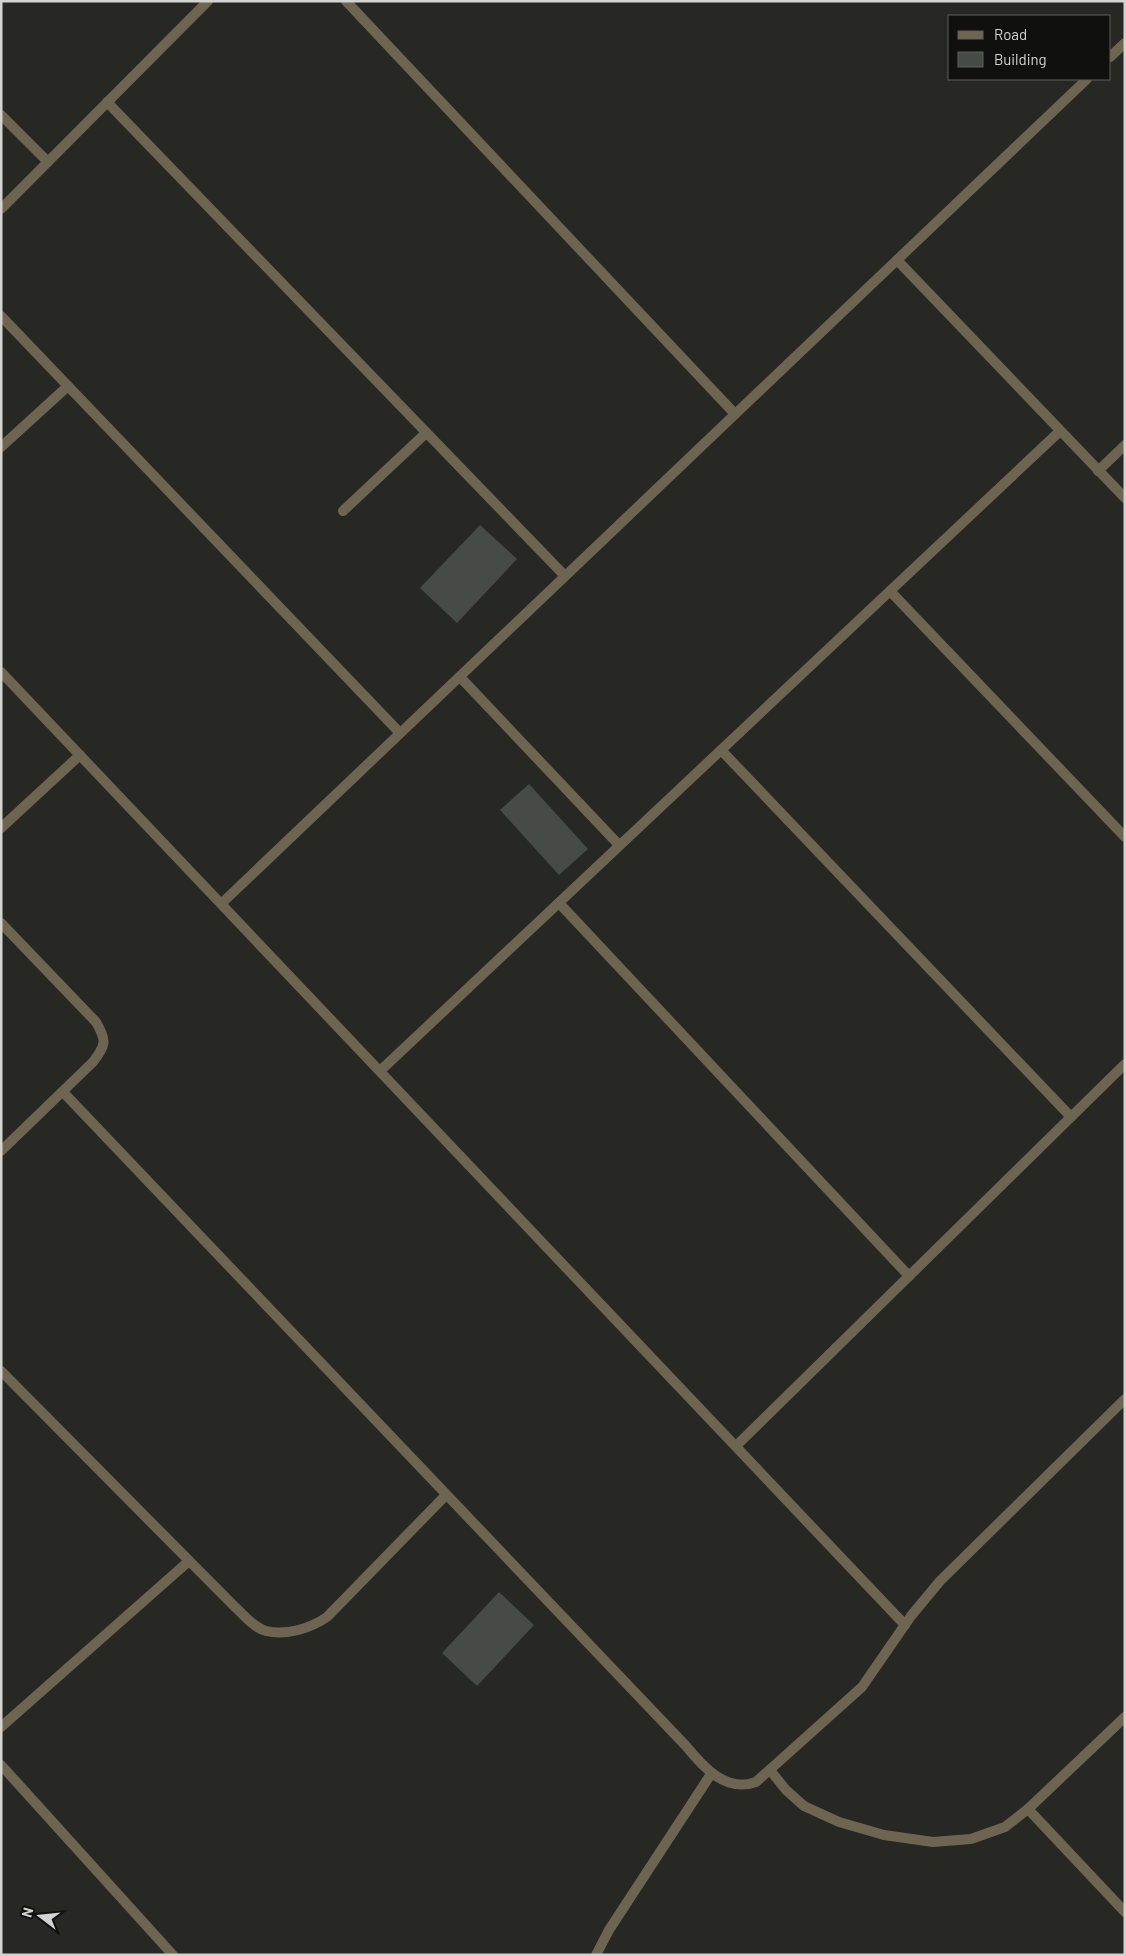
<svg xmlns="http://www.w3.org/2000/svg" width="1126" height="1956" viewBox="0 0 1126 1956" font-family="Barlow,sans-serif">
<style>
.building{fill:#474b46}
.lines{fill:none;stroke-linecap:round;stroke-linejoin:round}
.lane{stroke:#6d6551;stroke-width:10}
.street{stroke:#6d6551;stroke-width:10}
</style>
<rect width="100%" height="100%" fill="#272823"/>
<!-- building -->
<g class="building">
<polygon points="480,525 517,559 457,623 420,588"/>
<polygon points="529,784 588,849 559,875 500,810"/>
<polygon points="499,1592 534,1625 477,1686 442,1653"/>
</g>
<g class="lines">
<!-- lane -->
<polyline class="lane" points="343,511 426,433"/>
<!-- street -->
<g class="street">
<polyline points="346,1 735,414"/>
<polyline points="1110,57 1125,43"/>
<polyline points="107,102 565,576"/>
<polyline points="1,115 48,162"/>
<polyline points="1,209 208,1"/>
<polyline points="897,260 1125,498"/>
<polyline points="1,316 400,733"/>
<polyline points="1,447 68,386"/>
<polyline points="1098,471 1125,445"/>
<polyline points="890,591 1125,837"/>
<polyline points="1,672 905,1625"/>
<polyline points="460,677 619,845"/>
<polyline points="721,750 1071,1117"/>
<polyline points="1,828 80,755"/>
<polyline points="222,903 1087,79"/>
<polyline points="559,903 909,1276"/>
<path d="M1,923L96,1022C107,1041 106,1045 93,1062L1,1151"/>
<polyline points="380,1071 1060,431"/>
<path d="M63,1092L686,1746C703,1767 726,1793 756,1782L862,1687L911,1616L940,1581L1125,1399"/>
<path d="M1,1371L235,1607C244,1615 254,1628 266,1631C287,1636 311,1628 327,1617L446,1495"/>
<polyline points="736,1446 1125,1064"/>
<polyline points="1,1727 189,1561"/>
<polyline points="1,1765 173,1955"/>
<polyline points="770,1770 786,1790 804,1806 839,1822 884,1835 933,1842 971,1839 1005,1827 1028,1809 1125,1717"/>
<polyline points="1028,1809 1125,1912"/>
<polyline points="596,1955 609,1930 711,1774"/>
</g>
</g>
<!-- border -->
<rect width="1126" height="1956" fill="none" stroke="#d3d4d1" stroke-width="5"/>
<!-- legend -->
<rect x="948" y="15" width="162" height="65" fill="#10100e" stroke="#5e5e5c"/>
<rect x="958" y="31" width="25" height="8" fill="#6d6551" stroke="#5e5e5c"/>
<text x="994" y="40" font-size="15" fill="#d3d4d1">Road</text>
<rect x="958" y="52" width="25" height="15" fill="#474b46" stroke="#5e5e5c"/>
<text x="994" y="65" font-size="15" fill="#d3d4d1">Building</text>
<!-- north arrow -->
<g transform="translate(40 1916) rotate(286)" stroke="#10100e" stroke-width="4" paint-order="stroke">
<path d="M0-4L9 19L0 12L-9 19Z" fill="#d3d4d1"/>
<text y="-8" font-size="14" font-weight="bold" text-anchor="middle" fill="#d3d4d1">N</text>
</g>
</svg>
